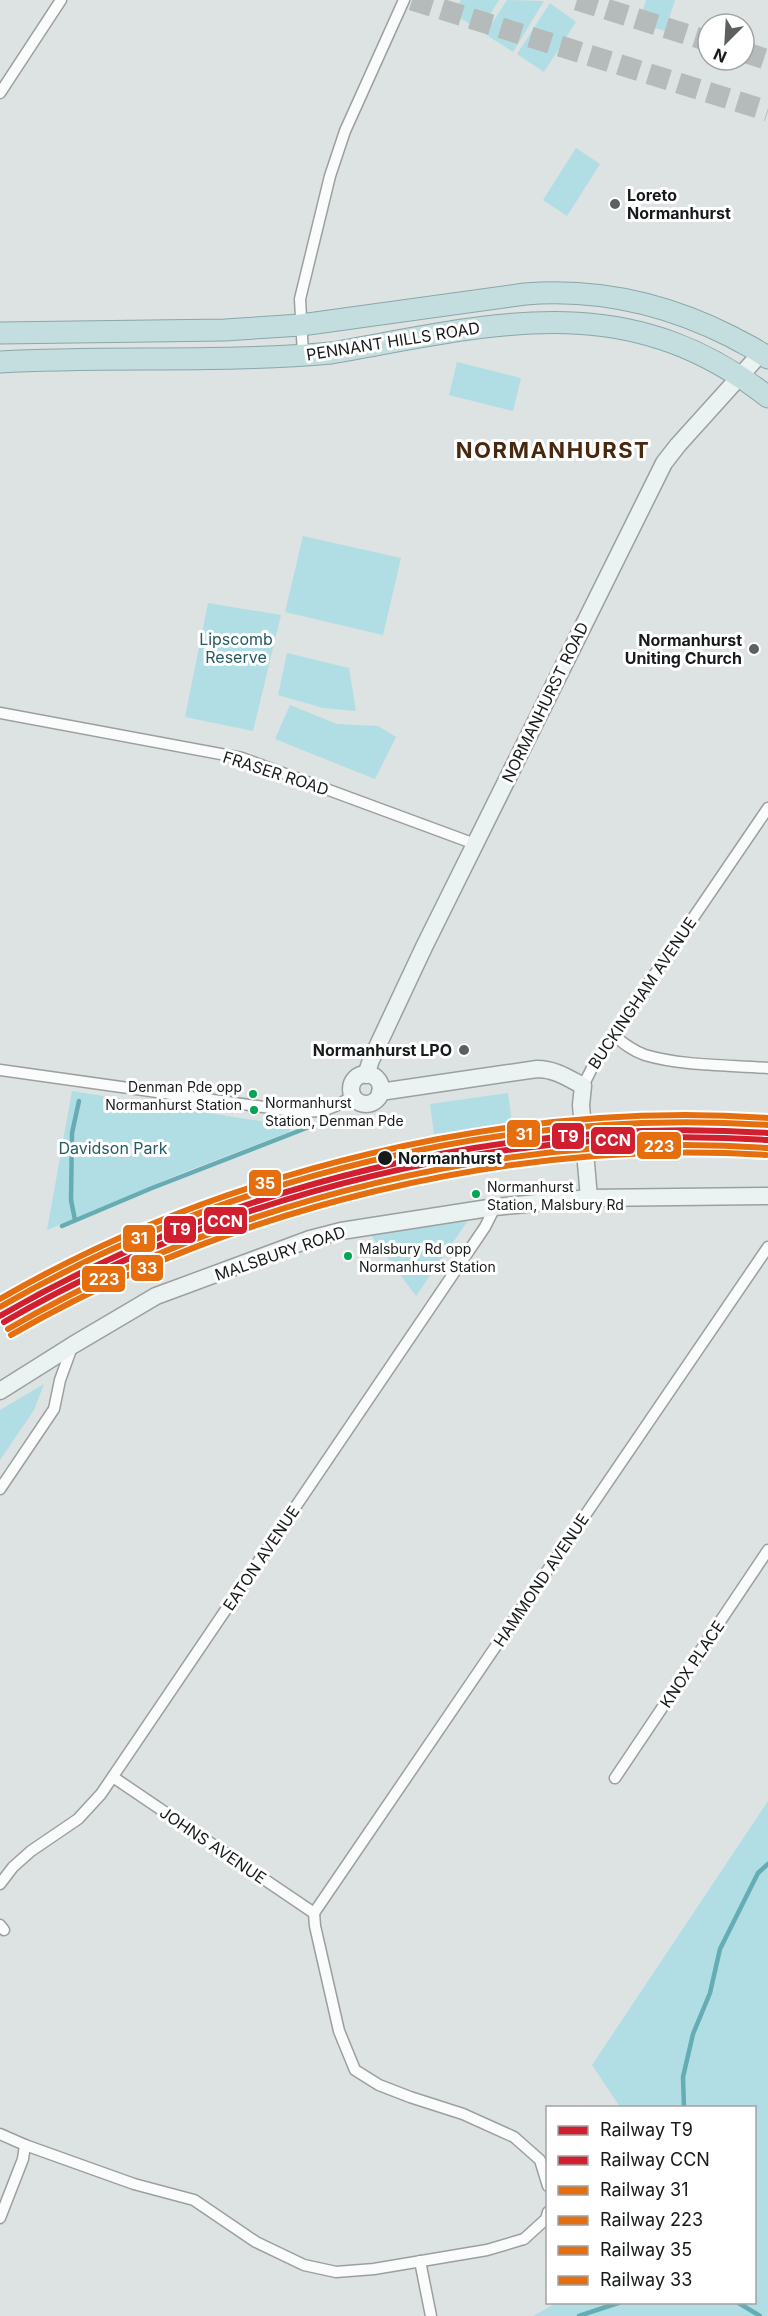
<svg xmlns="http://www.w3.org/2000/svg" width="768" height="2316" viewBox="0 0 768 2316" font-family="Inter,sans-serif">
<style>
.green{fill:#b1dee4}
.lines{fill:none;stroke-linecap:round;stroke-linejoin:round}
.stream{stroke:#65acb4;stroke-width:4.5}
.highway-tunnel{stroke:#b5baba;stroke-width:21;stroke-dasharray:21 10;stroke-linecap:butt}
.street-casing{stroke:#9c9fa0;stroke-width:13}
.secondary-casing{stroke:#9c9fa0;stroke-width:19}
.highway-casing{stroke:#8aa7a9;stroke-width:23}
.street{stroke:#fafbfb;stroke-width:10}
.secondary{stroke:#eaf2f2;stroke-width:16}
.highway{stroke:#c4dddf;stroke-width:21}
.rail-1-casing{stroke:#fff;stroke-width:10}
.rail-2-casing{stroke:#fff;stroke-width:10}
.rail-3-casing{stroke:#fff;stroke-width:10}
.rail-4-casing{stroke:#fff;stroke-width:10}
.rail-5-casing{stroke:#fff;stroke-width:10}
.rail-6-casing{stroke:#fff;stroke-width:10}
.rail-1{stroke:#d11f2f;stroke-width:6}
.rail-2{stroke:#d11f2f;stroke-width:6}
.rail-3{stroke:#e56e0f;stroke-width:6}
.rail-4{stroke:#e56e0f;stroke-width:6}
.rail-5{stroke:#e56e0f;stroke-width:6}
.rail-6{stroke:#e56e0f;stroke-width:6}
.poi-dot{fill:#5c6061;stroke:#fff;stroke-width:2}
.bus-dot{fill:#00a651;stroke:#fff;stroke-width:2}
.stop-dot{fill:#171a1b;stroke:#fff;stroke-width:2}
.labels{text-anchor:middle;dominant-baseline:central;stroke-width:6;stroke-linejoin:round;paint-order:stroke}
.bus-label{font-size:14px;fill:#171a1b;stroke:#fff;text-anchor:start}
.poi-label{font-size:16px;font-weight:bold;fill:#171a1b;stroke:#fff;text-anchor:end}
.street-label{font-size:16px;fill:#171a1b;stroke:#fff}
.park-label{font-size:16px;fill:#265b62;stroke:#fff}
.stop-label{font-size:16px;font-weight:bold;fill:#171a1b;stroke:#fff;text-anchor:start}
.district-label{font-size:22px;font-weight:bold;letter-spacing:1.5px;fill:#48280f;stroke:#fff}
.line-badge{stroke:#fff;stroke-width:2}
.badge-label{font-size:16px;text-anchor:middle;font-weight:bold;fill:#fff}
</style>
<rect width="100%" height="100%" fill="#dde2e2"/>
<!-- green -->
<g class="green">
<polygon points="461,0 499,0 480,31 453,13"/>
<polygon points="507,0 544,1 513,52 485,34"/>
<polygon points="646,0 675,0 665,31 639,23"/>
<polygon points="550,3 576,22 544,72 517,54"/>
<polygon points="576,148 600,164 567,216 543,200"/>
<polygon points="457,362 521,378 513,411 449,395"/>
<polygon points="303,536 401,558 383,635 285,612"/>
<polygon points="208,603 281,615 253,731 185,717"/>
<polygon points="287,653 349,668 356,711 323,708 278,695"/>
<polygon points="290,705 337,724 378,726 396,737 375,779 275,739"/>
<polygon points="72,1091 291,1126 289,1132 182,1173 47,1230"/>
<polygon points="508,1093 512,1123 434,1134 430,1104"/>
<polygon points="469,1219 416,1296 370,1234"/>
<polygon points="44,1384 34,1410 0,1460 0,1410"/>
<polygon points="768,1801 768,2316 533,2316 556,2303 754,2302 754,2108 620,2107 592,2065"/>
</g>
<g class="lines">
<!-- stream -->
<g class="stream">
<polyline points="75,1220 71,1200 72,1133 79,1101"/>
<polyline points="62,1226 152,1188 309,1127"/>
<polyline points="684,2108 683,2077 693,2034 710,1993 720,1949 758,1873 768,1864"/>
<polyline points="737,2302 760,2316"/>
<polyline points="579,2316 621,2302"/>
</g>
<!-- highway-tunnel -->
<g class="highway-tunnel">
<polyline points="412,0 768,111"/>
<polyline points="577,0 708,41"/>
<polyline points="744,52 768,60"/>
</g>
<defs>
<g id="street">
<polyline points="0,93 61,0"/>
<polyline points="303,355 300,299 330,176 345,131 404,0"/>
<polyline points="0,713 242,758 475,844"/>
<path d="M613,1035C623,1043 633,1051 645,1055C682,1066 729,1065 768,1068"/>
<path d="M0,1070L285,1110C315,1113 327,1114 352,1096"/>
<polyline points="583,1086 595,1062 768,808"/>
<polyline points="0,1489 54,1409 60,1380 72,1347"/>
<polyline points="113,1777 314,1913"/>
<polyline points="615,1778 768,1550"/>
<polyline points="0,1884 13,1867 31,1851 78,1819 101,1794 485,1227 495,1207"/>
<polyline points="314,1913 768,1247"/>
<polyline points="314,1913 315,1926 339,2031 355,2070 379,2085 410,2097 463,2114 514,2137 540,2160 548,2186"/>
<polyline points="0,1925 4,1930"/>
<polyline points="0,2134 25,2145 134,2184 194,2200 256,2242 304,2265 336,2272 374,2269 487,2250 524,2239 546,2219 548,2212"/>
<polyline points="0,2218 23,2159 25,2145"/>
<polyline points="420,2261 431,2316"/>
</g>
<g id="secondary">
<circle cx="366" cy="1089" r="15"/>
<polyline points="366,1075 371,1060 424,947 664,463 678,445 761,353"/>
<path d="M380,1092L537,1069C555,1069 568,1078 583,1086L581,1105L589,1198"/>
<polyline points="0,1391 73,1345 156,1296 310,1239 341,1231 495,1207 589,1198 768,1196"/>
</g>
<g id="highway">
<path d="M0,333L225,330L301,325L525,294C598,288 667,304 732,337C744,344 757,349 768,358"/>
<path d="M0,362C110,356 221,363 331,353C493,325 625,285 768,397"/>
</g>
</defs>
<!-- street casing -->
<use href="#street" class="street-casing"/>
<!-- secondary casing -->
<use href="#secondary" class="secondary-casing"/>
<!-- highway casing -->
<use href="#highway" class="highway-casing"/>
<!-- street -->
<use href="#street" class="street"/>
<!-- secondary -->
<use href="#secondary" class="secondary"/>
<!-- highway -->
<use href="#highway" class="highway"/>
<defs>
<path id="rail-1" d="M0,1316C224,1186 509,1115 768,1133"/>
<path id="rail-2" d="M4,1322C227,1193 510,1122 767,1140"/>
<path id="rail-3" d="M0,1307C223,1178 510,1107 768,1125"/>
<path id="rail-4" d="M8,1329C229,1200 511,1130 767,1148"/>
<path id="rail-5" d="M0,1299C222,1170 512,1100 768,1118"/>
<path id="rail-6" d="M11,1335C231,1208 512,1138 766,1155"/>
</defs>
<!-- rail-1 casing -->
<use href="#rail-1" class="rail-1-casing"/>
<!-- rail-2 casing -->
<use href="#rail-2" class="rail-2-casing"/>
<!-- rail-3 casing -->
<use href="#rail-3" class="rail-3-casing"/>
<!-- rail-4 casing -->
<use href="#rail-4" class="rail-4-casing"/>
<!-- rail-5 casing -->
<use href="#rail-5" class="rail-5-casing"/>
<!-- rail-6 casing -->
<use href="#rail-6" class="rail-6-casing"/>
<!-- rail-1 -->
<use href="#rail-1" class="rail-1"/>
<!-- rail-2 -->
<use href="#rail-2" class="rail-2"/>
<!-- rail-3 -->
<use href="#rail-3" class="rail-3"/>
<!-- rail-4 -->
<use href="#rail-4" class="rail-4"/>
<!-- rail-5 -->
<use href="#rail-5" class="rail-5"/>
<!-- rail-6 -->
<use href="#rail-6" class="rail-6"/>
</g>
<!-- markers -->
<g class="poi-dot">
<circle cx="615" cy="204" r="6"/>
<circle cx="754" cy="649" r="6"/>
<circle cx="464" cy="1050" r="6"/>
</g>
<g class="bus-dot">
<circle cx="253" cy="1094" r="5"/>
<circle cx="254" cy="1110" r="5"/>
<circle cx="476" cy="1194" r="5"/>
<circle cx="348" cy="1256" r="5"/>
</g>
<circle class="stop-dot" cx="385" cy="1158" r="8"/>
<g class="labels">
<!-- bus labels -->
<g class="bus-label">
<text x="242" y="1086" text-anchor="end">Denman Pde opp<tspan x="242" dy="18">Normanhurst Station</tspan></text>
<text x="265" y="1102">Normanhurst<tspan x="265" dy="18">Station, Denman Pde</tspan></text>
<text x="487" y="1186">Normanhurst<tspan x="487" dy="18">Station, Malsbury Rd</tspan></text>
<text x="359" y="1248">Malsbury Rd opp<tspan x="359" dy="18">Normanhurst Station</tspan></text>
</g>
<!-- poi labels -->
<g class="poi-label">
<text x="627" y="195" text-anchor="start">Loreto<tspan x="627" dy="18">Normanhurst</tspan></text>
<text x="742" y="640">Normanhurst<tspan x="742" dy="18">Uniting Church</tspan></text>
<text x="452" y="1050">Normanhurst LPO</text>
</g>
<!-- street labels -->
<g class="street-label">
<text transform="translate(393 341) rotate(-9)">PENNANT HILLS ROAD</text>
<text transform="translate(545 702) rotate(-64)">NORMANHURST ROAD</text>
<text transform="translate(276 773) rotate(18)">FRASER ROAD</text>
<text transform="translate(642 993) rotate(-56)">BUCKINGHAM AVENUE</text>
<text transform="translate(280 1253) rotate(-19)">MALSBURY ROAD</text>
<text transform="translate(261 1558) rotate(-56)">EATON AVENUE</text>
<text transform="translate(541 1580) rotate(-56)">HAMMOND AVENUE</text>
<text transform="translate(692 1664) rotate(-56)">KNOX PLACE</text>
<text transform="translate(213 1845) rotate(34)">JOHNS AVENUE</text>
</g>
<!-- park labels -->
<g class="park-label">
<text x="236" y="639">Lipscomb<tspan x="236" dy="18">Reserve</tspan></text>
<text x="113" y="1148">Davidson Park</text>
</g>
<!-- stop labels -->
<g class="stop-label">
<text x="398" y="1158">Normanhurst</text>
</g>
<!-- district labels -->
<g class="district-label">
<text x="553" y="450">NORMANHURST</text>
</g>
</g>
<g class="line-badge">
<rect x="506" y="1119" width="35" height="29" rx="6" fill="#e56e0f"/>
<rect x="551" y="1122" width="34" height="28" rx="6" fill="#d11f2f"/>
<rect x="590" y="1126" width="46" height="29" rx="6" fill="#d11f2f"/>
<rect x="636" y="1131" width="46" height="29" rx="6" fill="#e56e0f"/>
<rect x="248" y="1169" width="34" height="28" rx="6" fill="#e56e0f"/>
<rect x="203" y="1206" width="45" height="29" rx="6" fill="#d11f2f"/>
<rect x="163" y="1215" width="34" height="29" rx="6" fill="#d11f2f"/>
<rect x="122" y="1224" width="34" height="29" rx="6" fill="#e56e0f"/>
<rect x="130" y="1254" width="34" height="28" rx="6" fill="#e56e0f"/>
<rect x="81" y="1265" width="45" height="28" rx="6" fill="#e56e0f"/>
</g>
<g class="badge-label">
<text x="524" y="1140">31</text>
<text x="568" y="1142">T9</text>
<text x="613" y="1146">CCN</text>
<text x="659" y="1152">223</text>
<text x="265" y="1189">35</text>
<text x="225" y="1227">CCN</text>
<text x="180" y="1235">T9</text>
<text x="139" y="1244">31</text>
<text x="147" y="1274">33</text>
<text x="104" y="1285">223</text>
</g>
<!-- legend -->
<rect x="546" y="2106" width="210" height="198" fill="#ffffff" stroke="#a2a3a4" stroke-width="1.5"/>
<rect x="558" y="2126" width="30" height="9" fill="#d11f2f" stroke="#a2a3a4" stroke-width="1.5"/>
<text x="600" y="2136" font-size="18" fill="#171a1b">Railway T9</text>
<rect x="558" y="2156" width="30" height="9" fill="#d11f2f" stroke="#a2a3a4" stroke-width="1.5"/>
<text x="600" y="2166" font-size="18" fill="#171a1b">Railway CCN</text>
<rect x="558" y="2186" width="30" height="9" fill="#e56e0f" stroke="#a2a3a4" stroke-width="1.5"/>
<text x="600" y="2196" font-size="18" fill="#171a1b">Railway 31</text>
<rect x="558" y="2216" width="30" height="9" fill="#e56e0f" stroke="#a2a3a4" stroke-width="1.5"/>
<text x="600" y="2226" font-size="18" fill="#171a1b">Railway 223</text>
<rect x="558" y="2246" width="30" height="9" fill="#e56e0f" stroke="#a2a3a4" stroke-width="1.5"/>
<text x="600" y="2256" font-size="18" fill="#171a1b">Railway 35</text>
<rect x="558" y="2276" width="30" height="9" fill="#e56e0f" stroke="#a2a3a4" stroke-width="1.5"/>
<text x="600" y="2286" font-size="18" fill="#171a1b">Railway 33</text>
<!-- north arrow -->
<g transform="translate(726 42) rotate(204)"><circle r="28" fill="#ffffff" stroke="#a2a3a4" stroke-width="1.5"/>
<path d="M0-4.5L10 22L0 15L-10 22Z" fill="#5c6061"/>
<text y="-9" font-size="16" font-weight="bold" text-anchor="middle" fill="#171a1b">N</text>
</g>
</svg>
